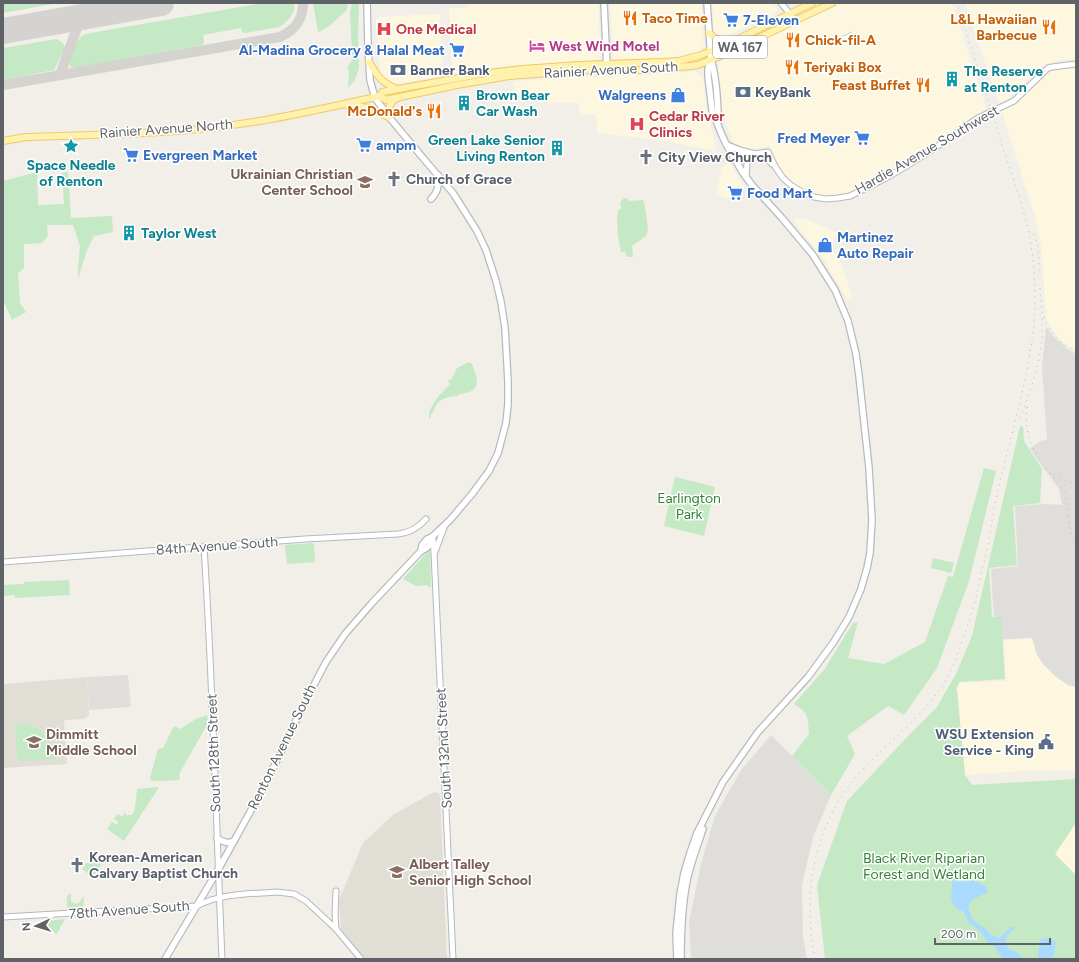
<svg xmlns="http://www.w3.org/2000/svg" width="1079" height="962" viewBox="0 0 1079 962" font-family="Figtree,sans-serif">
<style>
.commercial{fill:#fef7e0}
.industrial{fill:#e0deda}
.education{fill:#e1ded6}
.green{fill:#c5e8c5}
.water{fill:#aadaff}
.lines{fill:none;stroke-linecap:round;stroke-linejoin:round}
.stream{stroke:#aadaff;stroke-width:1}
.taxiway{stroke:#d4d3d0;stroke-width:10}
.runway{stroke:#d4d3d0;stroke-width:26}
.tertiary-casing{stroke:#b5b8bc;stroke-width:7}
.secondary-casing{stroke:#b6babf;stroke-width:8}
.primary-casing{stroke:#f2c960;stroke-width:8}
.tertiary{stroke:#fff;stroke-width:5}
.secondary{stroke:#fff;stroke-width:5.5}
.primary{stroke:#fff2af;stroke-width:6}
.rail{stroke:#b6b7b8;stroke-width:1;stroke-dasharray:1 5;stroke-linecap:butt}
.labels{text-anchor:middle;dominant-baseline:central;stroke-width:3;stroke-linejoin:round;paint-order:stroke}
.shield{fill:#fff;stroke:#8f9295;stroke-width:1}
.shield-label{font-size:13px;font-weight:bold;fill:#5f6368}
.food-label{font-size:14px;font-weight:bold;fill:#c56008;stroke:#fff;text-anchor:start}
.shop-label{font-size:14px;font-weight:bold;fill:#366cbe;stroke:#fff;text-anchor:start}
.health-label{font-size:14px;font-weight:bold;fill:#be3a42;stroke:#fff;text-anchor:start}
.hotel-label{font-size:14px;font-weight:bold;fill:#b23c85;stroke:#fff;text-anchor:start}
.service-label{font-size:14px;font-weight:bold;fill:#4e5e75;stroke:#fff;text-anchor:start}
.street-label{font-size:14px;fill:#5f6368;stroke:#fff}
.culture-label{font-size:14px;font-weight:bold;fill:#0d838f;stroke:#fff;text-anchor:start}
.worship-label{font-size:14px;font-weight:bold;fill:#5b616d;stroke:#fff;text-anchor:start}
.education-label{font-size:14px;font-weight:bold;fill:#785e54;stroke:#fff;text-anchor:start}
.park-label{font-size:14px;fill:#348238;stroke:#fff}
</style>
<rect width="100%" height="100%" fill="#f1efe8"/>
<!-- commercial -->
<g class="commercial">
<polygon points="468,3 598,3 601,54 598,60 506,66 453,74 452,73 449,9 468,7"/>
<polygon points="610,3 701,3 704,44 701,51 667,58 613,60"/>
<polygon points="712,3 772,3 777,9 777,11 776,12 727,36 722,37 715,32 714,29"/>
<polygon points="845,3 952,3 987,110 881,178 845,194 822,196 797,187 780,172 770,146 744,150 736,146 733,142 726,125 722,109 718,74 719,64 727,54"/>
<polygon points="965,3 1076,3 1076,59 1056,61 1047,64 1039,68 1007,99 999,103"/>
<polygon points="438,14 440,15 440,17 442,75 440,77 394,84 389,84 380,74 376,19 379,17"/>
<polygon points="1076,68 1076,350 1064,343 1056,335 1047,321 1046,315 1041,245 1035,216 1001,110 1017,102 1048,73 1055,70"/>
<polygon points="695,71 703,77 706,107 716,148 715,151 713,151 668,141 597,133 596,114 580,115 579,103 548,103 548,100 536,101 535,94 515,94 513,81 679,73"/>
<polygon points="728,163 731,165 745,188 737,201 716,195 722,167"/>
<polygon points="795,218 806,219 837,233 829,250 838,255 852,296 847,299 823,258 794,222"/>
<polygon points="1032,638 1037,655 1044,665 1055,676 1068,685 1076,687 1076,770 1022,771 965,775 957,689 960,683 1006,681 1004,639"/>
<polygon points="1076,823 1076,875 1055,854"/>
</g>
<!-- industrial -->
<g class="industrial">
<polygon points="1046,327 1054,337 1069,350 1076,354 1076,687 1068,685 1055,676 1044,665 1037,655 1032,638 995,640 991,569 1018,566 1015,506 1045,504 1062,505 1059,489 1039,462 1030,449 1040,441 1047,440 1042,367"/>
<polygon points="128,675 131,707 89,710 87,677"/>
<polygon points="771,735 831,795 813,837 802,885 803,937 807,959 691,959 689,922 701,864 715,816 741,770"/>
</g>
<!-- education -->
<g class="education">
<polygon points="87,677 89,715 84,719 64,720 67,764 3,768 3,684"/>
<polygon points="434,792 439,793 440,795 447,959 364,959 341,929 339,900 363,843 393,815"/>
</g>
<!-- green -->
<g class="green">
<polygon points="3,3 58,3 3,13"/>
<path d="M263,3H292L294,5C295,14 287,23 279,27L245,33L242,32L241,28L203,35L204,42L202,45L74,68L71,67L69,63C73,53 74,40 85,34Z"/>
<polygon points="313,3 348,3 347,10 339,17 329,26 321,31 318,32"/>
<polygon points="352,3 359,3 358,36 359,68 355,80 348,88 349,76 348,67 352,60 352,55 350,13"/>
<path d="M56,39C61,41 64,43 65,48L54,70L3,80V48Z"/>
<polygon points="37,172 38,205 64,204 62,173 68,172 71,218 112,216 113,232 94,236 87,250 78,279 78,268 80,246 73,225 47,225 48,236 42,243 24,244 24,268 18,273 20,303 26,312 12,320 3,300 3,181"/>
<path d="M624,198H626L630,201L643,200L645,207L648,230L646,236L632,246L633,257H627L625,252H621C618,237 616,224 618,210L621,209V206L620,203Z"/>
<path d="M469,362L472,364C478,380 483,392 459,394V396C449,396 436,399 434,411L431,414V417L429,419C428,405 441,394 450,384L448,381L451,379H452L457,368Z"/>
<polygon points="1020,426 1023,427 1024,441 1042,469 1040,503 1013,506 1017,565 989,568 992,617 1001,617 1005,679 959,682 956,690 957,689 965,775 972,785 1076,779 1076,823 1055,854 1076,875 1076,959 825,959 817,885 847,801 910,734 937,707 956,674 972,636"/>
<path d="M984,468L996,471L969,581L937,668L904,715L888,706L847,736L855,754L831,795L792,756L809,734C808,717 809,713 794,704L824,670L853,623L858,622L848,658L884,664L925,642L948,576L953,577Z"/>
<polygon points="675,477 715,487 704,536 664,526"/>
<polygon points="312,543 314,544 315,562 287,564 285,545"/>
<polygon points="430,549 431,587 428,587 427,585 416,586 403,579"/>
<polygon points="933,558 954,563 951,573 931,568"/>
<polygon points="69,580 70,595 15,598 15,595 3,596 3,585 24,584 24,582"/>
<polygon points="207,715 208,723 179,774 180,780 157,781 151,781 150,778 158,749 163,748 174,726 180,729 196,719"/>
<path d="M15,724C38,722 53,736 55,759L20,761L17,758Z"/>
<polygon points="159,787 124,841 107,829 112,822 117,825 118,822 114,819 118,814 122,817 125,812 126,815 132,815 135,809 137,789"/>
<polygon points="92,856 102,863 93,877 82,869 86,863 91,863"/>
<polygon points="71,893 71,902 78,904 84,896 83,910 70,911 67,908 67,896"/>
<polygon points="65,919 56,935 45,928 45,921"/>
</g>
<!-- water -->
<g class="water">
<path d="M954,879L958,882L972,880L987,887L988,892L972,900L968,907L972,919L978,924L986,929L991,935L999,938L1011,927H1015L1006,938L1005,944L1009,949C1015,951 1019,953 1023,959H1013L1008,958L1003,959L993,945L987,942C984,936 980,931 975,927C973,925 971,925 969,923C964,917 968,912 957,909C949,899 951,899 952,888C952,884 952,882 954,879Z"/>
<polygon points="1048,938 1056,942 1053,959 1040,959 1038,957 1040,940"/>
</g>
<g class="lines">
<!-- stream -->
<polyline class="stream" points="823,45 852,32"/>
<!-- taxiway -->
<g class="taxiway">
<polyline points="3,32 11,29"/>
<polyline points="60,75 86,3"/>
<path d="M3,85L280,37C295,30 303,20 303,3"/>
</g>
<!-- runway -->
<polyline class="runway" points="3,31 161,3"/>
<defs>
<g id="tertiary">
<polyline points="781,3 795,20"/>
<polyline points="757,154 764,156 772,164"/>
<polyline points="733,157 768,152 776,168 783,178 792,186 802,192 814,197 826,199 838,198 850,196 884,179 903,168 929,152 978,118 1014,101 1048,68 1052,67 1076,64"/>
<polyline points="746,177 747,163 754,154"/>
<polyline points="433,539 434,553 453,959"/>
<path d="M204,547C213,684 216,822 222,959"/>
<polyline points="435,552 445,525"/>
<path d="M3,562L305,539L398,534C410,533 418,528 426,519"/>
<polyline points="336,891 335,914 336,929"/>
<path d="M3,917L197,906C221,893 250,894 277,892L294,894L306,901L336,929L361,959"/>
</g>
<g id="secondary">
<polyline points="367,3 368,47 370,80 375,98 389,117 423,158 453,193 477,231 486,250 496,281 501,302 505,328 508,382 508,404 506,423 498,453 489,471 472,494 450,520 432,537 427,539 422,545 421,551"/>
<polyline points="604,3 607,69"/>
<path d="M707,3L711,59C716,77 718,104 718,122"/>
<polyline points="727,145 739,150 754,154"/>
<path d="M431,199C439,191 438,186 438,175"/>
<path d="M217,838C224,842 226,844 234,841"/>
<path d="M165,959L218,870L265,785L305,702L326,662L345,634L372,603L421,551C428,548 431,545 432,537"/>
<polyline points="677,959 676,933 680,894 684,873 690,853 697,833 723,782 758,732 808,677 833,643 849,617 861,589 867,568 870,553 872,520 869,468 859,376 856,354 848,321 835,290 813,255 782,218 752,185 743,173 726,144 721,133 712,110 708,76 708,69 711,59"/>
<path d="M681,959C681,931 682,903 688,876C692,860 698,844 703,829"/>
</g>
<g id="primary">
<path d="M709,33C715,40 720,42 728,43"/>
<path d="M369,62C378,77 381,82 397,89"/>
<polyline points="380,96 382,92 481,74 523,69 579,65 663,62 679,61 701,55 730,43 812,3"/>
<polyline points="347,105 369,108 389,117"/>
<path d="M389,117C389,108 388,103 397,98"/>
<path d="M3,141L26,137C76,135 125,135 175,131C244,127 313,111 380,96L386,100L457,85L509,76L590,70H640L691,66L698,65L727,53L832,3"/>
</g>
</defs>
<!-- tertiary casing -->
<use href="#tertiary" class="tertiary-casing"/>
<!-- secondary casing -->
<use href="#secondary" class="secondary-casing"/>
<!-- primary casing -->
<use href="#primary" class="primary-casing"/>
<!-- tertiary -->
<use href="#tertiary" class="tertiary"/>
<!-- secondary -->
<use href="#secondary" class="secondary"/>
<!-- primary -->
<use href="#primary" class="primary"/>
<!-- rail -->
<g class="rail">
<polyline points="1034,234 1038,247 1040,273"/>
<path d="M1044,317C1049,333 1061,344 1076,351"/>
<path d="M1027,407C1024,429 1031,450 1045,467C1052,475 1060,483 1064,492C1071,508 1065,528 1076,542"/>
<path d="M1020,418C1030,391 1041,363 1042,334C1043,318 1041,303 1040,287"/>
<polyline points="1054,474 1062,479 1076,484"/>
<path d="M815,959C801,884 816,814 872,760C900,732 932,708 950,672C956,661 959,650 963,638C967,628 970,619 973,609C976,599 978,589 980,579C983,565 987,552 989,539C991,527 993,515 995,503C1009,438 1032,373 1035,306C1035,282 1034,258 1029,234C1022,201 1009,168 999,136C986,91 971,47 957,3"/>
</g>
</g>
<!-- icons -->
<defs>
<symbol id="restaurant-bare" viewBox="-9 -9 18 18"><path d="M-5-6h1v4h1v-4h1v4h1v-4h1v5L-1.5 .5V6h-2V.5L-5-1ZM5-6V6H3V1.5H1.5Q1.5-4 5-6Z" fill="#e8710a" stroke="#fff" stroke-width="2.5" paint-order="stroke"/></symbol>
<symbol id="supermarket-bare" viewBox="-9 -9 18 18"><path d="M-6-5.5h2.5l.6 2H6L4.5 2H-2.5L-4.4-4H-6ZM-1.5 3.2a1.3 1.3 0 1 0 .1 0ZM3 3.2a1.3 1.3 0 1 0 .1 0Z" fill="#3f7fe0" stroke="#fff" stroke-width="2.5" paint-order="stroke"/></symbol>
<symbol id="hospital-bare" viewBox="-9 -9 18 18"><path d="M-5-5h3v3.5h4V-5h3V5h-3V1.5h-4V5h-3Z" fill="#e0444e" stroke="#fff" stroke-width="2.5" paint-order="stroke"/></symbol>
<symbol id="hotel-bare" viewBox="-9 -9 18 18"><path d="M-6-4.5h1.5V1H6V5H4.5V3h-9V5H-6ZM-4 0a1.8 1.8 0 1 1 3.6 0ZM.5 0V-2.5h3Q6-2.5 6 0Z" fill="#d1479c" stroke="#fff" stroke-width="2.5" paint-order="stroke"/></symbol>
<symbol id="bank-bare" viewBox="-9 -9 18 18"><path d="M-6-4H6V4H-6ZM0-2.3a2.3 2.3 0 1 0 0 4.6a2.3 2.3 0 1 0 0-4.6Z" fill="#5c6f8a" stroke="#fff" stroke-width="2.5" paint-order="stroke"/></symbol>
<symbol id="building-bare" viewBox="-9 -9 18 18"><path d="M-4-6H4V6H1V3H-1V6H-4ZM-2.5-4.3h1.7v1.8h-1.7ZM.8-4.3h1.7v1.8H.8ZM-2.5-1h1.7V.8h-1.7ZM.8-1h1.7V.8H.8Z" fill="#0f9aa8" stroke="#fff" stroke-width="2.5" paint-order="stroke"/></symbol>
<symbol id="shop-bare" viewBox="-9 -9 18 18"><path d="M-5-2.5h2.3a2.7 3.5 0 0 1 5.4 0H5L5.5 6h-11ZM-1.5-2.5h3a1.5 2.3 0 0 0-3 0Z" fill="#3f7fe0" stroke="#fff" stroke-width="2.5" paint-order="stroke"/></symbol>
<symbol id="sight-bare" viewBox="-9 -9 18 18"><path d="M0-6L1.8-2.2L6-1.7L2.9 1.2L3.7 5.4L0 3.3L-3.7 5.4L-2.9 1.2L-6-1.7L-1.8-2.2Z" fill="#0f9aa8" stroke="#fff" stroke-width="2.5" paint-order="stroke"/></symbol>
<symbol id="church-bare" viewBox="-9 -9 18 18"><path d="M-1.2-6h2.4v3.5h3.3v2.4h-3.3V6h-2.4V-.1h-3.3v-2.4h3.3Z" fill="#6b7280" stroke="#fff" stroke-width="2.5" paint-order="stroke"/></symbol>
<symbol id="school-bare" viewBox="-9 -9 18 18"><path d="M0-5L7-2L0 1L-7-2ZM-4 1L0 2.5L4 1V4Q0 6-4 4Z" fill="#8d6e63" stroke="#fff" stroke-width="2.5" paint-order="stroke"/></symbol>
<symbol id="civic-bare" viewBox="-9 -9 18 18"><path d="M-.6-6.5H3V-4.5H.6V-3L4-1V1h2V6H-6V1h2V-1L-.6-3ZM-1.2 2.5V6h2.4V2.5Z" fill="#5c6f8a" stroke="#fff" stroke-width="2.5" paint-order="stroke"/></symbol>
</defs>
<g fill-rule="evenodd">
<use href="#restaurant-bare" x="619" y="7" width="22" height="22"/>
<use href="#supermarket-bare" x="720" y="9" width="22" height="22"/>
<use href="#restaurant-bare" x="1038" y="16" width="22" height="22"/>
<use href="#hospital-bare" x="373" y="18" width="22" height="22"/>
<use href="#restaurant-bare" x="782" y="29" width="22" height="22"/>
<use href="#hotel-bare" x="526" y="35" width="22" height="22"/>
<use href="#supermarket-bare" x="446" y="39" width="22" height="22"/>
<use href="#restaurant-bare" x="781" y="56" width="22" height="22"/>
<use href="#bank-bare" x="387" y="59" width="22" height="22"/>
<use href="#building-bare" x="941" y="68" width="22" height="22"/>
<use href="#restaurant-bare" x="912" y="74" width="22" height="22"/>
<use href="#bank-bare" x="732" y="81" width="22" height="22"/>
<use href="#shop-bare" x="667" y="84" width="22" height="22"/>
<use href="#building-bare" x="453" y="92" width="22" height="22"/>
<use href="#restaurant-bare" x="423" y="100" width="22" height="22"/>
<use href="#hospital-bare" x="626" y="113" width="22" height="22"/>
<use href="#supermarket-bare" x="851" y="127" width="22" height="22"/>
<use href="#supermarket-bare" x="353" y="134" width="22" height="22"/>
<use href="#sight-bare" x="60" y="135" width="22" height="22"/>
<use href="#building-bare" x="546" y="137" width="22" height="22"/>
<use href="#supermarket-bare" x="120" y="144" width="22" height="22"/>
<use href="#church-bare" x="635" y="146" width="22" height="22"/>
<use href="#church-bare" x="383" y="168" width="22" height="22"/>
<use href="#school-bare" x="354" y="171" width="22" height="22"/>
<use href="#supermarket-bare" x="724" y="182" width="22" height="22"/>
<use href="#building-bare" x="118" y="222" width="22" height="22"/>
<use href="#shop-bare" x="814" y="234" width="22" height="22"/>
<use href="#school-bare" x="23" y="731" width="22" height="22"/>
<use href="#civic-bare" x="1035" y="731" width="22" height="22"/>
<use href="#church-bare" x="66" y="854" width="22" height="22"/>
<use href="#school-bare" x="386" y="861" width="22" height="22"/>
</g>
<g class="labels">
<!-- shield labels -->
<rect class="shield" x="713" y="36" width="54" height="22" rx="3"/>
<g class="shield-label">
<text x="740" y="47">WA 167</text>
</g>
<!-- food labels -->
<g class="food-label">
<text x="642" y="18">Taco Time</text>
<text x="1037" y="19" text-anchor="end">L&amp;L Hawaiian<tspan x="1037" dy="16">Barbecue</tspan></text>
<text x="805" y="40">Chick-fil-A</text>
<text x="804" y="67">Teriyaki Box</text>
<text x="911" y="85" text-anchor="end">Feast Buffet</text>
<text x="422" y="111" text-anchor="end">McDonald's</text>
</g>
<!-- shop labels -->
<g class="shop-label">
<text x="743" y="20">7-Eleven</text>
<text x="445" y="50" text-anchor="end">Al-Madina Grocery &amp; Halal Meat</text>
<text x="666" y="95" text-anchor="end">Walgreens</text>
<text x="850" y="138" text-anchor="end">Fred Meyer</text>
<text x="376" y="145">ampm</text>
<text x="143" y="155">Evergreen Market</text>
<text x="747" y="193">Food Mart</text>
<text x="837" y="237">Martinez<tspan x="837" dy="16">Auto Repair</tspan></text>
</g>
<!-- health labels -->
<g class="health-label">
<text x="396" y="29">One Medical</text>
<text x="649" y="116">Cedar River<tspan x="649" dy="16">Clinics</tspan></text>
</g>
<!-- hotel labels -->
<g class="hotel-label">
<text x="549" y="46">West Wind Motel</text>
</g>
<!-- service labels -->
<g class="service-label">
<text x="410" y="70">Banner Bank</text>
<text x="755" y="92">KeyBank</text>
<text x="1034" y="734" text-anchor="end">WSU Extension<tspan x="1034" dy="16">Service - King</tspan></text>
</g>
<!-- street labels -->
<g class="street-label">
<text transform="translate(611 70) rotate(-3)">Rainier Avenue South</text>
<text transform="translate(166 129) rotate(-4)">Rainier Avenue North</text>
<text transform="translate(927 150) rotate(-30)">Hardie Avenue Southwest</text>
<text transform="translate(217 546) rotate(-4)">84th Avenue South</text>
<text transform="translate(282 747) rotate(-64)">Renton Avenue South</text>
<text transform="translate(444 748) rotate(-93)">South 132nd Street</text>
<text transform="translate(214 753) rotate(-92)">South 128th Street</text>
<text transform="translate(129 910) rotate(-4)">78th Avenue South</text>
</g>
<!-- culture labels -->
<g class="culture-label">
<text x="964" y="71">The Reserve<tspan x="964" dy="16">at Renton</tspan></text>
<text x="476" y="95">Brown Bear<tspan x="476" dy="16">Car Wash</tspan></text>
<text x="545" y="140" text-anchor="end">Green Lake Senior<tspan x="545" dy="16">Living Renton</tspan></text>
<text x="71" y="165" text-anchor="middle">Space Needle<tspan x="71" dy="16">of Renton</tspan></text>
<text x="141" y="233">Taylor West</text>
</g>
<!-- worship labels -->
<g class="worship-label">
<text x="658" y="157">City View Church</text>
<text x="406" y="179">Church of Grace</text>
<text x="89" y="857">Korean-American<tspan x="89" dy="16">Calvary Baptist Church</tspan></text>
</g>
<!-- education labels -->
<g class="education-label">
<text x="353" y="174" text-anchor="end">Ukrainian Christian<tspan x="353" dy="16">Center School</tspan></text>
<text x="46" y="734">Dimmitt<tspan x="46" dy="16">Middle School</tspan></text>
<text x="409" y="864">Albert Talley<tspan x="409" dy="16">Senior High School</tspan></text>
</g>
<!-- park labels -->
<g class="park-label">
<text x="689" y="498">Earlington<tspan x="689" dy="16">Park</tspan></text>
<text x="924" y="858">Black River Riparian<tspan x="924" dy="16">Forest and Wetland</tspan></text>
</g>
</g>
<!-- border -->
<rect width="1079" height="962" fill="none" stroke="#5f6368" stroke-width="8"/>
<!-- north arrow -->
<g transform="translate(36 926) rotate(266)" stroke="#ffffff" stroke-width="3" paint-order="stroke">
<path d="M0-3L7 15L0 10L-7 15Z" fill="#5f6368"/>
<text y="-6" font-size="11" font-weight="bold" text-anchor="middle" fill="#5f6368">N</text>
</g>
<!-- scale -->
<path d="M935 938v6h115v-6" fill="none" stroke="#5f6368" stroke-width="2"/>
<text x="941" y="938" font-size="12" fill="#5f6368" stroke="#ffffff" stroke-width="3" paint-order="stroke">200 m</text>
</svg>
